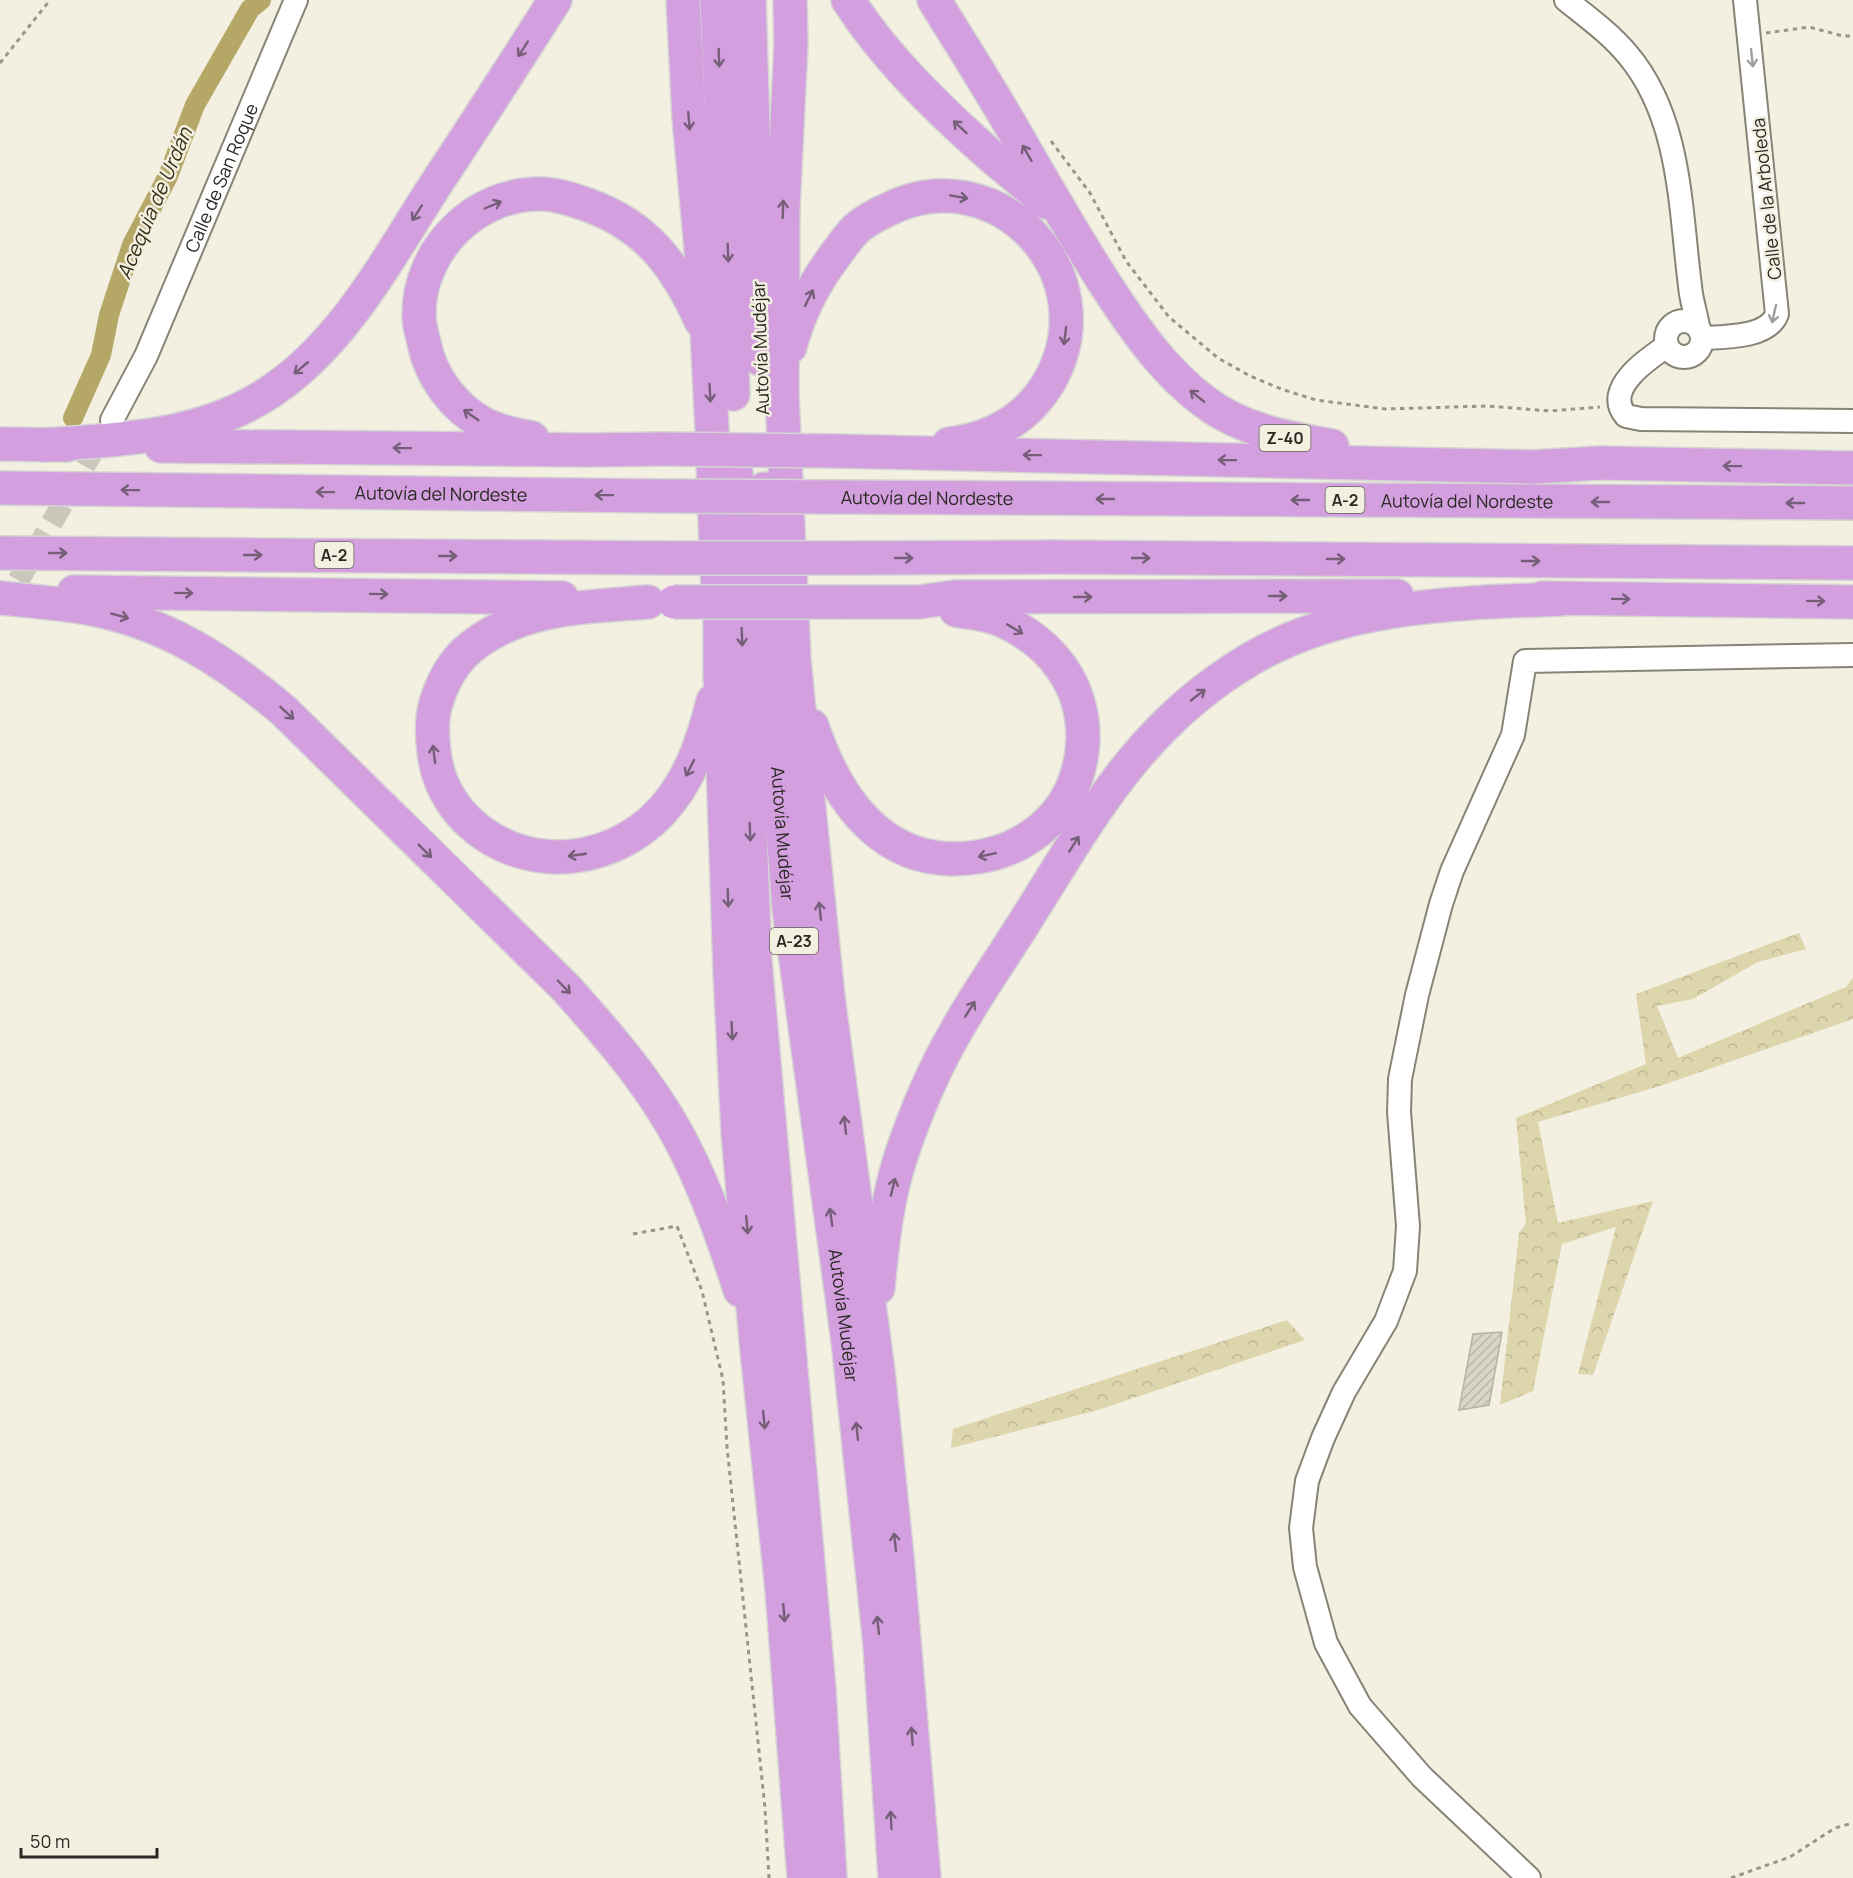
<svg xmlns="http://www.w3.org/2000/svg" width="1853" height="1878" viewBox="0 0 1853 1878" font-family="Manrope,sans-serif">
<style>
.forest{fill:url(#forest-crowns)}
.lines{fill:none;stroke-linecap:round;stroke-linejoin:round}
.canal{stroke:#b5a867;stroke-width:20}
.building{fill:url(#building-hatch);stroke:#b6b3a4;stroke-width:1.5}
.minor-tunnel{stroke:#cbc8bb;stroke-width:22;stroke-dasharray:22 11;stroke-linecap:butt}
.minor-casing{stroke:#878476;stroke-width:26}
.motorway-casing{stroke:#d4d4d3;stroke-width:36}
.path{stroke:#98968b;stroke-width:3;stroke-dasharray:4.5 4.5;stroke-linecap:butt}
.minor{stroke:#fff;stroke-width:22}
.motorway{stroke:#d39fdf;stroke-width:33}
.motorway-bridge-casing{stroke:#d4d4d3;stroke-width:36;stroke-linecap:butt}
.motorway-bridge{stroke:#d39fdf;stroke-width:33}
.oneway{stroke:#755e77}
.oneway2{stroke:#9f9e9c}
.labels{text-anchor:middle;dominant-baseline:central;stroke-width:5;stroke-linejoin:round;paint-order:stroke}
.shield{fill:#f3f0e1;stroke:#66645b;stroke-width:1.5}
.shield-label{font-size:16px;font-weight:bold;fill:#292822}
.street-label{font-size:18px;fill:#292822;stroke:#f3f0e1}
.water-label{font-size:20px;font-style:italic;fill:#363012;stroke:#f3f0e1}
</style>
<defs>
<pattern id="forest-crowns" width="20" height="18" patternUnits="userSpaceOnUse" patternTransform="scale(1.5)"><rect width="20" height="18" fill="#ddd5ac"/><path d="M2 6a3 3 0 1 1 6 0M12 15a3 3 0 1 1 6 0" fill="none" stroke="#beb794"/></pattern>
<pattern id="building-hatch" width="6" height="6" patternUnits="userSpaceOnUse" patternTransform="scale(1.5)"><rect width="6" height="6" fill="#d9d6c7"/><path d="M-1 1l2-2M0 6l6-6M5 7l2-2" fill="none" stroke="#bab8ab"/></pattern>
</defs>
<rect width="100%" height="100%" fill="#f3f0e1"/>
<!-- forest -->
<g class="forest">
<polygon points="1799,933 1806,949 1758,962 1693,999 1657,1006 1678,1058 1846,987 1853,978 1853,1019 1660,1086 1538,1122 1558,1223 1653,1201 1593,1375 1578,1374 1616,1227 1562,1244 1533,1391 1500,1405 1519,1233 1526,1224 1516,1118 1646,1064 1636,994"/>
<polygon points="1287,1320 1305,1340 1098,1410 951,1448 953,1429"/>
</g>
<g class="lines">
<!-- canal -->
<polyline class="canal" points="73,418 101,355 109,315 132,245 168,176 195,105 250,9 261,0"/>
</g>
<!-- building -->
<polygon class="building" points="1502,1332 1489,1405 1459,1410 1473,1334"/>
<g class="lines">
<!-- minor-tunnel -->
<polyline class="minor-tunnel" points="2,609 104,432"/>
<defs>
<g id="minor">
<path d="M1566,0C1587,17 1610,33 1628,55C1681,118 1680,208 1690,286C1691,300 1696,313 1698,327"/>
<circle cx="1684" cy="339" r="18"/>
<path d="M1702,338C1724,337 1768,338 1777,314L1745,0"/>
<path d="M1667,346C1649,358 1602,389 1626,416L1641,419L1853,421"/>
<path id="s1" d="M112,420L146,356L296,0"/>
<polyline points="1529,1878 1422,1777 1360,1706 1326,1643 1305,1567 1301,1528 1307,1481 1323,1438 1344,1392 1386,1321 1405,1271 1408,1226 1399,1112 1400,1079 1417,995 1441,904 1452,871 1513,735 1525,661 1853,655"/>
</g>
<g id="motorway">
<polyline points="683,0 689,118 705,292 712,429 716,550 720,619 720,672 730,972 738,1133 756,1341 782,1590 804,1878"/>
<polyline points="717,0 733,394"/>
<polyline points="749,0 760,359"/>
<polyline points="790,0 791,43 783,208 782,394 794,660 828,997 878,1371 897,1557 924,1878"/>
<path d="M848,0C884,56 932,103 982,148C1002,166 1025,183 1045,202"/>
<path d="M934,0C965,50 997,100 1026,152C1054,200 1082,249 1113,296C1139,335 1167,374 1205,402C1242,430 1287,438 1332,446"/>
<path d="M790,347C798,316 812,287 831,261C839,250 847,238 856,229C865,221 876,215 887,210C998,154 1110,276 1049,382C1027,419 991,439 949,444"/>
<path d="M532,438C516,435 498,431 484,424C453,407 431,377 424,343C422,334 419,325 419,316C418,249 477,191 544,194C560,195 574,200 588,205C647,226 676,266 701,321"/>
<polyline points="0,444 67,445"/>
<path d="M44,445C113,440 185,438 248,405C335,360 383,266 434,187C475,125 515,63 555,0"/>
<polyline points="161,446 587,450 663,449"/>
<polyline points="835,451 1532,467 1600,463 1853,468"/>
<polyline points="736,472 755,961 819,1689 830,1878"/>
<path id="s2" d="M0,488L663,496"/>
<path id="s3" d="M764,489L769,650L789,909L848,1341L880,1645L895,1878"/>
<path id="s4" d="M837,497L1853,503"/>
<polyline points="0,553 668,558"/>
<polyline points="846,558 1051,557 1853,563"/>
<polyline points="74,592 562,598"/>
<path d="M0,598C29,601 58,603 87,608C165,622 225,661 284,711L565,987C611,1038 657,1091 687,1153C709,1197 725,1243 740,1290"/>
<polyline points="1542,598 1853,602"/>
<path d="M648,602C601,606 550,606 506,626C469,643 448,663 436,703C431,719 432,736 434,752C437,778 449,802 467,820C527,878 622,865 671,800C693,771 704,737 713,701"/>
<polyline points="841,602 919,602 954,597 1397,596"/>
<path d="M812,726C838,803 886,871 977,857C1007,853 1035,838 1055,815C1073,795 1082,766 1083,740C1084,684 1051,642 1001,620C987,614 971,613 956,610"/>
<path d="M878,1288C882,1244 887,1199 901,1156C915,1114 933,1071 955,1033C976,995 1001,960 1024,923C1090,819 1138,726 1249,660C1342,604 1457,603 1562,599"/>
</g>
</defs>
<!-- minor casing -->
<use href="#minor" class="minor-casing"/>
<!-- motorway casing -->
<use href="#motorway" class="motorway-casing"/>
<!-- path -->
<g class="path">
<polyline points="1766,33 1809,27 1843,36 1853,36"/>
<polyline points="0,63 50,0"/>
<polyline points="1051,141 1090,193 1126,261 1169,317 1218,358 1250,376 1281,389 1316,400 1385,409 1488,406 1550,411 1600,407"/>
<polyline points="633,1234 677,1226 702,1291 723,1380 727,1447 765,1808 769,1878"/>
<polyline points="1731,1878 1790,1857 1835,1828 1853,1823"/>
</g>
<!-- minor -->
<use href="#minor" class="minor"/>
<!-- motorway -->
<use href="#motorway" class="motorway"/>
<defs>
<g id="motorway-bridge">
<polyline points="663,449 835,451"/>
<polyline points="663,496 837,497"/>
<polyline points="668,558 846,558"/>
<polyline points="674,602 841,602"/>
</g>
</defs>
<!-- motorway-bridge casing -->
<use href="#motorway-bridge" class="motorway-bridge-casing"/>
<!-- motorway-bridge -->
<use href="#motorway-bridge" class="motorway-bridge"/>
</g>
<!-- one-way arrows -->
<defs><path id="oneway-shaft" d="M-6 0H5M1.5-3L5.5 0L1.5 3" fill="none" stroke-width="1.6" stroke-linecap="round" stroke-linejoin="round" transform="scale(1.5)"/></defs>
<g class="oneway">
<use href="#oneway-shaft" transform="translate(523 49) rotate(123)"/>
<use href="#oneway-shaft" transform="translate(719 58) rotate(88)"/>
<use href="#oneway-shaft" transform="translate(689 121) rotate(85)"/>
<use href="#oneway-shaft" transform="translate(960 127) rotate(-137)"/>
<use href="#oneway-shaft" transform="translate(1027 153) rotate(-120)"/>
<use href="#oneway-shaft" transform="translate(959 197) rotate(10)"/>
<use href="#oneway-shaft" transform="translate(493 205) rotate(-23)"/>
<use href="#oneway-shaft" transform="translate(783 209) rotate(-88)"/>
<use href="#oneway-shaft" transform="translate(417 213) rotate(123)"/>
<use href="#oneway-shaft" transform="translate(728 253) rotate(88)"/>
<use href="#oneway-shaft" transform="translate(809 298) rotate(-64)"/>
<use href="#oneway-shaft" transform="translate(1065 336) rotate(97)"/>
<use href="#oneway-shaft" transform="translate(301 368) rotate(140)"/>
<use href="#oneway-shaft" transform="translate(710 393) rotate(87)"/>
<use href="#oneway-shaft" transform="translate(1197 396) rotate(-141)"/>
<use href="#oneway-shaft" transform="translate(471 415) rotate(-145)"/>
<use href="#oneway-shaft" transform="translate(402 448) rotate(-179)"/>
<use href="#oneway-shaft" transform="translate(1032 455) rotate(-179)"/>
<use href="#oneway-shaft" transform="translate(1227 460) rotate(-179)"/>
<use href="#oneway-shaft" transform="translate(1732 466) rotate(-179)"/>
<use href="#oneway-shaft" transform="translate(130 490) rotate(-179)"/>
<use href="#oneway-shaft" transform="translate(325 492) rotate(-179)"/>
<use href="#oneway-shaft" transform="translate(604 495) rotate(-179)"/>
<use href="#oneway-shaft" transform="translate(1105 499) rotate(-180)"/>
<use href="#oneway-shaft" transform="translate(1300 500) rotate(-180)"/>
<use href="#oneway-shaft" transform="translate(1600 502) rotate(-180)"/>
<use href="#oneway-shaft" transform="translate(1795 503) rotate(-180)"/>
<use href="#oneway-shaft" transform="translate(58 553)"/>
<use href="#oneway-shaft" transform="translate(253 555)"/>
<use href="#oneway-shaft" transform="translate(448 556)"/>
<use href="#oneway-shaft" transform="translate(904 558)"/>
<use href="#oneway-shaft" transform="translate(1141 558)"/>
<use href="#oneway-shaft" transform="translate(1336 559)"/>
<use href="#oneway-shaft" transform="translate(1531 561)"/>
<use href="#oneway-shaft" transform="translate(184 593) rotate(1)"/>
<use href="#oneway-shaft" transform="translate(379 594) rotate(1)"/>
<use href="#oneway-shaft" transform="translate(1278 596)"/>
<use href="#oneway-shaft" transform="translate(1083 597)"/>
<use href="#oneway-shaft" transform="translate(1621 599) rotate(1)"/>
<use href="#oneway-shaft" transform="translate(1816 601) rotate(1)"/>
<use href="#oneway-shaft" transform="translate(120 616) rotate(15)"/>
<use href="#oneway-shaft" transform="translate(1015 629) rotate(31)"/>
<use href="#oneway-shaft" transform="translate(742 637) rotate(88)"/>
<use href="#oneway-shaft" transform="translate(1198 695) rotate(-38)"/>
<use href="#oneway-shaft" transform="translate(287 713) rotate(43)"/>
<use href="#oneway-shaft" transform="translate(434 754) rotate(-97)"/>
<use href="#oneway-shaft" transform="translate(690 768) rotate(117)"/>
<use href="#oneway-shaft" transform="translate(750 832) rotate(88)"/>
<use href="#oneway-shaft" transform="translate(1074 844) rotate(-58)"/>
<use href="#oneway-shaft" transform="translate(425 851) rotate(45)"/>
<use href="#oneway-shaft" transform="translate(577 855) rotate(172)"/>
<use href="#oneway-shaft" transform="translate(987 855) rotate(168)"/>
<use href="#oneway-shaft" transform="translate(728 898) rotate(88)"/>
<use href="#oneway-shaft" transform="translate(820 911) rotate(-96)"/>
<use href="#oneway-shaft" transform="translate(564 987) rotate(46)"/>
<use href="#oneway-shaft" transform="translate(970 1009) rotate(-58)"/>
<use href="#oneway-shaft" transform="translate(732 1031) rotate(87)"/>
<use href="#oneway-shaft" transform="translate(845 1125) rotate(-97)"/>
<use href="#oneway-shaft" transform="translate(893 1187) rotate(-76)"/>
<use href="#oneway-shaft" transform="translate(831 1217) rotate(-98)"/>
<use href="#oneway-shaft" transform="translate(747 1225) rotate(85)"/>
<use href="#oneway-shaft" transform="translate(764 1420) rotate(84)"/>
<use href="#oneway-shaft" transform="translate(857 1431) rotate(-96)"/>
<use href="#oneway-shaft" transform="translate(895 1542) rotate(-96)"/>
<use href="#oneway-shaft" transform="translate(784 1613) rotate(85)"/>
<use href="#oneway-shaft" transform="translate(878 1625) rotate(-96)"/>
<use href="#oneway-shaft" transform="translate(912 1736) rotate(-95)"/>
<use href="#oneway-shaft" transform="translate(891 1820) rotate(-93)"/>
</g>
<g class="oneway2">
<use href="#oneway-shaft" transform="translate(1752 58) rotate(84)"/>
<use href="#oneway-shaft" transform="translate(1774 314) rotate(103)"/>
</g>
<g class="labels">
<!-- shield labels -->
<g class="shield">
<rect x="1259.5" y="425" width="51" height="26" rx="4.5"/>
<rect x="1325.5" y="487" width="39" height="26" rx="4.5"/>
<rect x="314.5" y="542" width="39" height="26" rx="4.5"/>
<rect x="770" y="928" width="48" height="26" rx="4.5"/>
</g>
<g class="shield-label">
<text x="1285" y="438">Z-40</text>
<text x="1345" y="500">A-2</text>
<text x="334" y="555">A-2</text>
<text x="794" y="941">A-23</text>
</g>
<!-- street labels -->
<g class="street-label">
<text stroke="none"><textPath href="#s1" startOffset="266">Calle de San Roque</textPath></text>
<text transform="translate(1766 199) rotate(-96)">Calle de la Arboleda</text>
<text transform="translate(760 348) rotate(-92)">Autovía Mudéjar</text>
<text stroke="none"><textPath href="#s2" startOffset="441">Autovía del Nordeste</textPath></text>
<text stroke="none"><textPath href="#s4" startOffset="90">Autovía del Nordeste</textPath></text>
<text stroke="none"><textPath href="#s4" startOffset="630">Autovía del Nordeste</textPath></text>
<text stroke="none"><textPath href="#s3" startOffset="345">Autovía Mudéjar</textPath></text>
<text stroke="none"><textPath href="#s3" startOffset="831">Autovía Mudéjar</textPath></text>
</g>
<!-- water labels -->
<g class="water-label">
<text transform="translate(154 203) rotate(-67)">Acequia de Urdán</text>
</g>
</g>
<!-- scale -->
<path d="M21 1848v9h136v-9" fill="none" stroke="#292822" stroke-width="3"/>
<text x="30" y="1848" font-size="18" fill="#292822" stroke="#f3f0e1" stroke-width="4.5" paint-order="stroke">50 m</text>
</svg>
